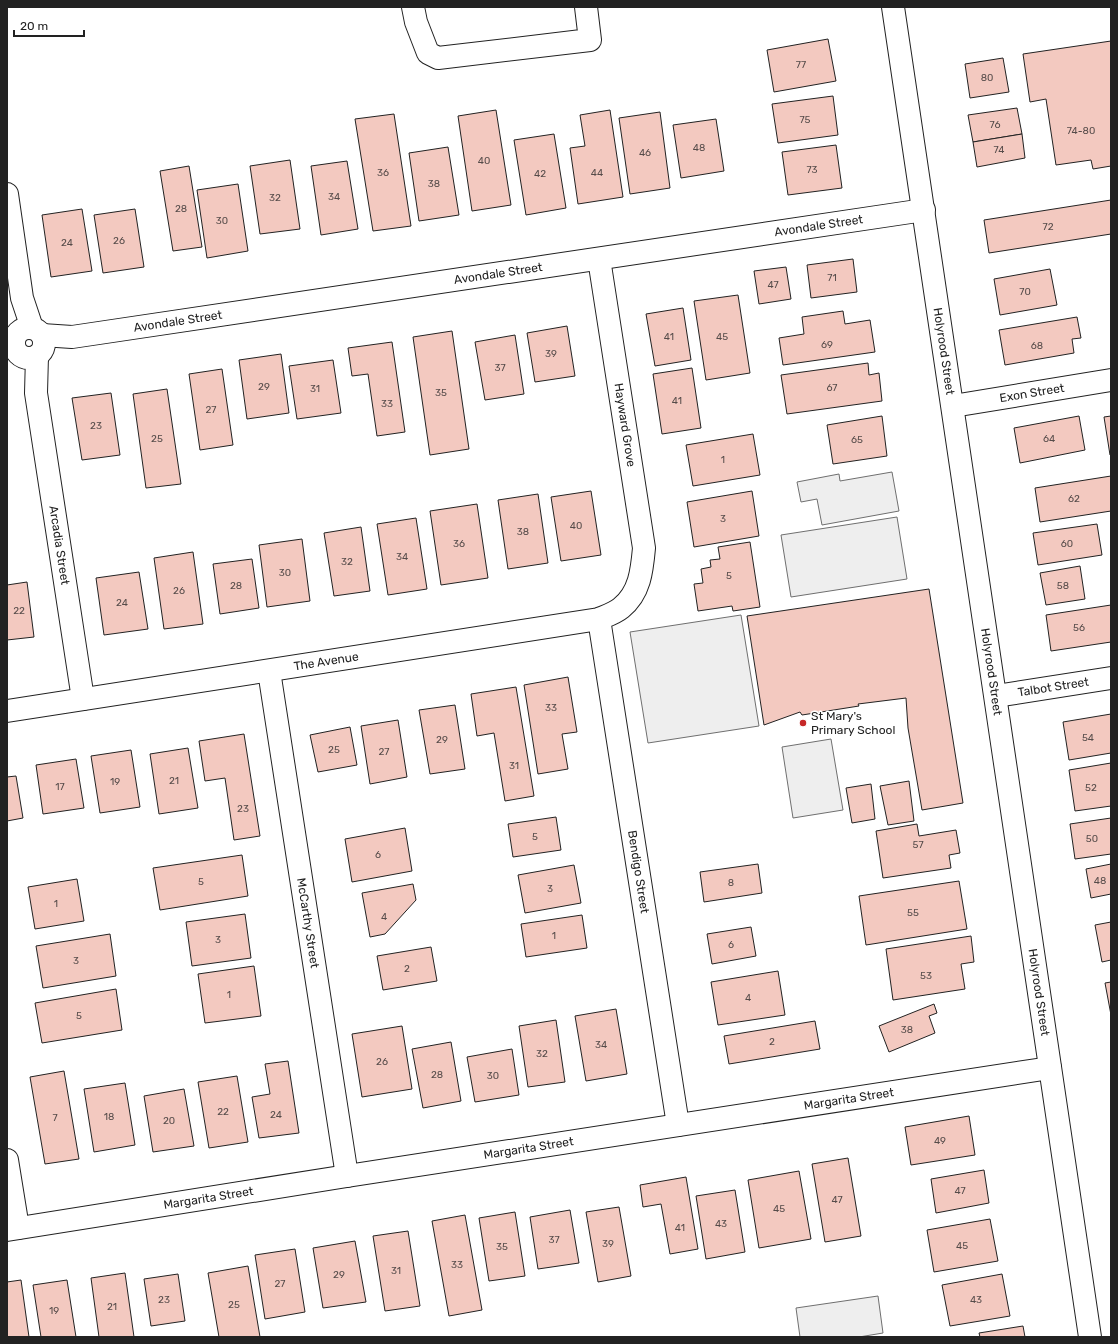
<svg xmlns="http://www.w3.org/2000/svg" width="1118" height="1344" viewBox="0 0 1118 1344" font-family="Rubik,sans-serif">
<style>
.green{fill:#eee;stroke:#6f6f6f}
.building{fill:#f3c9c0;stroke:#222}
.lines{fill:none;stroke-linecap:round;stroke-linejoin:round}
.minor-casing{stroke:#222;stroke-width:24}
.minor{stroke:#fff;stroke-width:22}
.poi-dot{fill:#c62828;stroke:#fff;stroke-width:1.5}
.labels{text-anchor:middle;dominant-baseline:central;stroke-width:3;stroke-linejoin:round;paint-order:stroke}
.number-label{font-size:10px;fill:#564c4a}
.street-label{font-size:12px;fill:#222;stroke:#fff}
.poi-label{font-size:12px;fill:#222;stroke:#fff;text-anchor:start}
</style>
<rect width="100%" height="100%" fill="#fff"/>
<!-- green -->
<g class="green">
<polygon points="892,472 899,511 822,525 817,499 801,502 797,482 839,474 840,481"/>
<polygon points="897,517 907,579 791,597 781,535"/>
<polygon points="741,615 759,726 648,743 630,632"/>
<polygon points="831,739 843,810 793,818 782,747"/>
<polygon points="878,1296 883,1333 859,1337 800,1337 796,1308"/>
</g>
<!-- building -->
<g class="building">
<polygon points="828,39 836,81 774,92 767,50"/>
<polygon points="1111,41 1111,166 1093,169 1091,160 1056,165 1046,99 1030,102 1023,54"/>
<polygon points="1003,58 1009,92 970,98 965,64"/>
<polygon points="833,96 838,135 778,143 772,104"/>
<polygon points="1017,108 1022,134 973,142 968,115"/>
<polygon points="496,110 511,205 472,211 458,116"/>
<polygon points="610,110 623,197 578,204 570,148 585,146 580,115"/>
<polygon points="660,112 670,188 630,194 619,118"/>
<polygon points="394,114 411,226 373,231 355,119"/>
<polygon points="716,119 724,171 681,178 673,125"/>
<polygon points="554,134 566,208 526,215 514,140"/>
<polygon points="1022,134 1025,158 977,167 973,142"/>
<polygon points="836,145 842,188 788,195 782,152"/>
<polygon points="448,147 459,215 419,221 409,153"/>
<polygon points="290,160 300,229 260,234 250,166"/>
<polygon points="347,161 358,229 321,235 311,166"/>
<polygon points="189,166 202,247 173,251 160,171"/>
<polygon points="238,184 248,251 207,258 197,190"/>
<polygon points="1111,200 1111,234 989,253 984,220"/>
<polygon points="82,209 92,271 51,277 42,215"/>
<polygon points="135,209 144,267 103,273 94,215"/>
<polygon points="853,259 857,292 811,298 807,265"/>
<polygon points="786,267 791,299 759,304 754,271"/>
<polygon points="1050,269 1057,305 1000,315 994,279"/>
<polygon points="738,295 750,373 706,380 694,301"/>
<polygon points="683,308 691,360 655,366 646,314"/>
<polygon points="843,311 845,324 870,320 875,352 783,365 779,338 804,334 802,317"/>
<polygon points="1077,317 1081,338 1072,339 1074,353 1005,365 999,330"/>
<polygon points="567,326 575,376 535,382 527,333"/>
<polygon points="452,331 469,449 430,455 413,337"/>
<polygon points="515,335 524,394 485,400 475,342"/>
<polygon points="392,342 405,432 377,436 368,374 352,376 348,348"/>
<polygon points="281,354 289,413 247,419 239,360"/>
<polygon points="333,360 341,413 297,419 289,366"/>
<polygon points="868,363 869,375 879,373 882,401 787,414 781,375"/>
<polygon points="692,368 701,428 662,434 653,374"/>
<polygon points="222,369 233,445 200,450 189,374"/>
<polygon points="167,389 181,484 146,488 133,394"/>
<polygon points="111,393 120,455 82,460 72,398"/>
<polygon points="882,416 887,456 833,464 827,425"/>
<polygon points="1079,416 1085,450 1020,463 1014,428"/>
<polygon points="1111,416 1111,455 1110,455 1104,417"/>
<polygon points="753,434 760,475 693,486 686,445"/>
<polygon points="1111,476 1111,511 1040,522 1035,488"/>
<polygon points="591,491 601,555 561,561 551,497"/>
<polygon points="752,491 759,536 694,547 687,502"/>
<polygon points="538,494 548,563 508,569 498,500"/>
<polygon points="477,504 488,578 441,585 430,511"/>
<polygon points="416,518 427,589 388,595 377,524"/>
<polygon points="1097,524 1102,555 1038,565 1033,533"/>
<polygon points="361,527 370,591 334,596 324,533"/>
<polygon points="302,539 310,601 267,607 259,545"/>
<polygon points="750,542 760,607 733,611 732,606 698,611 694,584 703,583 701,569 711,567 710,560 720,559 718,547"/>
<polygon points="193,552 203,624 164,629 154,558"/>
<polygon points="252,559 259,608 220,614 213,564"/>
<polygon points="1080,566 1085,599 1046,605 1040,573"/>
<polygon points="139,572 148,629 104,635 96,578"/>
<polygon points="27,582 34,637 7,640 7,585"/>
<polygon points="929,589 963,803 922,810 908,728 906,698 858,704 859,706 802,715 800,712 764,725 747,616"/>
<polygon points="1111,605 1111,642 1051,651 1046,615"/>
<polygon points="568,677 577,732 562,734 568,769 538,774 524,685"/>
<polygon points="516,687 534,796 505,801 494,733 477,736 471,694"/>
<polygon points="455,705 465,769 430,774 419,710"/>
<polygon points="1111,714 1111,753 1069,760 1063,722"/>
<polygon points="398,720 407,777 370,784 361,726"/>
<polygon points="350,727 357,765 318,772 310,735"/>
<polygon points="244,734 260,836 234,840 225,778 205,781 199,741"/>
<polygon points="188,748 198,808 159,814 150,754"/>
<polygon points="131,750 140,807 100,813 91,756"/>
<polygon points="76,759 84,808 43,814 36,765"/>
<polygon points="1111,763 1111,806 1075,811 1069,770"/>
<polygon points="16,776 23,818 7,821 7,777"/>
<polygon points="909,781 914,821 888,825 880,786"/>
<polygon points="871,784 875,819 852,823 846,788"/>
<polygon points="556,817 561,850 513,857 508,824"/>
<polygon points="1111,818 1111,854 1075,859 1070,824"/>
<polygon points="917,824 919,836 956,830 960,853 949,855 951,868 883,878 876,831"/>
<polygon points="405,828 412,871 352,882 345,839"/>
<polygon points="242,855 248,896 160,910 153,868"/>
<polygon points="758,864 762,893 704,902 700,872"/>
<polygon points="1111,864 1111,894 1091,898 1086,869"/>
<polygon points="574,865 581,903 525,913 518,875"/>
<polygon points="77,879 84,921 35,929 28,887"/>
<polygon points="959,881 967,929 866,945 859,896"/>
<polygon points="413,884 416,900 385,934 370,937 362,893"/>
<polygon points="245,914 251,958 192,966 186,922"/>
<polygon points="582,915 587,948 526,957 521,924"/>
<polygon points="1111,922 1111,960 1102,962 1095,925"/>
<polygon points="751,927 756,956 712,964 707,934"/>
<polygon points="110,934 116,976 43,988 36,946"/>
<polygon points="971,936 974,962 961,964 965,989 893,1000 886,949"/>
<polygon points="431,947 437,981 383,990 377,956"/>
<polygon points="254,966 261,1016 205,1023 198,974"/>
<polygon points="778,971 785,1015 718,1025 711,982"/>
<polygon points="1111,982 1111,1015 1105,983"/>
<polygon points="116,989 122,1030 42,1043 35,1003"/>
<polygon points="934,1004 937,1013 929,1016 935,1033 889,1052 879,1026"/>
<polygon points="616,1009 627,1074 586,1081 575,1016"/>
<polygon points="556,1020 565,1082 528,1087 519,1026"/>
<polygon points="815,1021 820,1049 729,1064 724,1036"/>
<polygon points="402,1026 412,1089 362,1097 352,1034"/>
<polygon points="451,1042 461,1101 423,1108 412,1049"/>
<polygon points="512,1049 519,1095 475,1102 467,1057"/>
<polygon points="288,1061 299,1133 259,1138 252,1097 270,1094 265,1064"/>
<polygon points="64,1071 79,1159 45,1164 30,1077"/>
<polygon points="237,1076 248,1142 209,1148 198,1082"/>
<polygon points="125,1083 135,1145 94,1152 84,1089"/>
<polygon points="184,1089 194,1146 153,1152 144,1096"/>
<polygon points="969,1116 975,1155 911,1165 905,1127"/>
<polygon points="848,1158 861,1236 825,1242 812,1164"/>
<polygon points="984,1170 989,1203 936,1213 931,1179"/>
<polygon points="799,1171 811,1239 759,1248 748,1180"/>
<polygon points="686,1177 698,1249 670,1254 661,1204 643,1207 640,1185"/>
<polygon points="735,1190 745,1252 706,1259 696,1196"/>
<polygon points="619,1207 631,1276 598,1282 586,1212"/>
<polygon points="570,1210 579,1263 538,1269 530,1217"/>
<polygon points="515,1212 525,1276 489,1281 479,1218"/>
<polygon points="465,1215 482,1310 449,1316 432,1221"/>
<polygon points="990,1219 998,1261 934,1272 927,1230"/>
<polygon points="408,1231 420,1306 385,1311 373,1236"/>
<polygon points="355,1241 366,1302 323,1308 313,1248"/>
<polygon points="295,1249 305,1312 265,1319 255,1255"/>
<polygon points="248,1266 260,1337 219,1337 208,1273"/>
<polygon points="125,1273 134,1337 99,1337 91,1278"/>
<polygon points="178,1274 185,1321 151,1326 144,1279"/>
<polygon points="1002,1274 1010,1316 950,1326 942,1285"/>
<polygon points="21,1280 29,1337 7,1337 7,1282"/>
<polygon points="67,1280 76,1337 41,1337 33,1285"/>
<polygon points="1023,1326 1025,1337 980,1337 979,1333"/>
</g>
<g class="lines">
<defs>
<g id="minor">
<polyline points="413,7 416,22 428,53 438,58 590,40 586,7"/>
<path id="s1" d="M893,7L1090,1337"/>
<polyline points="7,194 22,298 32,328"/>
<circle cx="29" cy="343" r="15"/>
<path id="s2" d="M42,335L72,337L924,210"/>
<path id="s3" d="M37,356L36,393L83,699"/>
<path id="s4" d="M953,406L1111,380"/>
<path id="s5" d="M599,619L678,1125"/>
<path id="s6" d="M269,671L347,1176"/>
<path id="s7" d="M996,696L1111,678"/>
<path id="s8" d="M7,711L599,619C606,616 615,613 621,608C640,593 642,570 644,548L599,259"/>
<polyline points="7,1160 18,1228"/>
<path id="s9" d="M7,1230L347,1176L1050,1068"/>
</g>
</defs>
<!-- minor casing -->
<use href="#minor" class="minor-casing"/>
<!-- minor -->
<use href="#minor" class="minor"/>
</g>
<!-- markers -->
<circle class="poi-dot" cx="803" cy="723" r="4"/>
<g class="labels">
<!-- number labels -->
<g class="number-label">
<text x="801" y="65">77</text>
<text x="987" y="78">80</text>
<text x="805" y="120">75</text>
<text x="995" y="125">76</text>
<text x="1081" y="131">74-80</text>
<text x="699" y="148">48</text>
<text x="999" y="150">74</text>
<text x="645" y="153">46</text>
<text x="484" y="161">40</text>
<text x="812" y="170">73</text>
<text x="383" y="173">36</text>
<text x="597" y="173">44</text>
<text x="540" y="174">42</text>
<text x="434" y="184">38</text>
<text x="334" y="197">34</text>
<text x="275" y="198">32</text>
<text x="181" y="209">28</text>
<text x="222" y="221">30</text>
<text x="1048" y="227">72</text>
<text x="119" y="241">26</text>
<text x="67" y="243">24</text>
<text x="832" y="278">71</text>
<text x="773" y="285">47</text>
<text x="1025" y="292">70</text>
<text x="669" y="337">41</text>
<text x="722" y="337">45</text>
<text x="827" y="345">69</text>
<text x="1037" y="346">68</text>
<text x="551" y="354">39</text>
<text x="500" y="368">37</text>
<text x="264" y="387">29</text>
<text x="832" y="388">67</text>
<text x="315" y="389">31</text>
<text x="441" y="393">35</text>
<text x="677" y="401">41</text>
<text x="387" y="404">33</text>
<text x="211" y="410">27</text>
<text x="96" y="426">23</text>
<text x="157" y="439">25</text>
<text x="1049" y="439">64</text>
<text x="857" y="440">65</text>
<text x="723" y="460">1</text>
<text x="1074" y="499">62</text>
<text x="723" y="519">3</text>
<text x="576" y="526">40</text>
<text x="523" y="532">38</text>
<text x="459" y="544">36</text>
<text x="1067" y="544">60</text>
<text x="402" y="557">34</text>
<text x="347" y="562">32</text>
<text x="285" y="573">30</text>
<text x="729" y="576">5</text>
<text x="236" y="586">28</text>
<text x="1063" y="586">58</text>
<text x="179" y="591">26</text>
<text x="122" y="603">24</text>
<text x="19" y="611">22</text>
<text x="1079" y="628">56</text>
<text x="551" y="708">33</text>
<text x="1088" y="738">54</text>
<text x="442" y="740">29</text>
<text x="334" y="750">25</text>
<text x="384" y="752">27</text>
<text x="514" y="766">31</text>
<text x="174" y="781">21</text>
<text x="115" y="782">19</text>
<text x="60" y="787">17</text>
<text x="1091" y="788">52</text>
<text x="243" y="809">23</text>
<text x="535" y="837">5</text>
<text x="1092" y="839">50</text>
<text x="918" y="845">57</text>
<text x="378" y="855">6</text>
<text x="1100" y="881">48</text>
<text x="201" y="882">5</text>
<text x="731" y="883">8</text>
<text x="550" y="889">3</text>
<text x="56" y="904">1</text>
<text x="913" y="913">55</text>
<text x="384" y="917">4</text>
<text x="554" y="936">1</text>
<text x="218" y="940">3</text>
<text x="731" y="945">6</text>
<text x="76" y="961">3</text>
<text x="407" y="969">2</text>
<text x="926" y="976">53</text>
<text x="229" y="995">1</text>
<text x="748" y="998">4</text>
<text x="79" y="1016">5</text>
<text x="907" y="1030">38</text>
<text x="772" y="1042">2</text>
<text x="601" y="1045">34</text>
<text x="542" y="1054">32</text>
<text x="382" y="1062">26</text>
<text x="437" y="1075">28</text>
<text x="493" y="1076">30</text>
<text x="223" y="1112">22</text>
<text x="276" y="1115">24</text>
<text x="109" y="1117">18</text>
<text x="55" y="1118">7</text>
<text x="169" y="1121">20</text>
<text x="940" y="1141">49</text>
<text x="960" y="1191">47</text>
<text x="837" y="1200">47</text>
<text x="779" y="1209">45</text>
<text x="721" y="1224">43</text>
<text x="680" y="1228">41</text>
<text x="554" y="1240">37</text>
<text x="608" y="1244">39</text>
<text x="962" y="1246">45</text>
<text x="502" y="1247">35</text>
<text x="457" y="1265">33</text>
<text x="396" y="1271">31</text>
<text x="339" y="1275">29</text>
<text x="280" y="1284">27</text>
<text x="164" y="1300">23</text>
<text x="976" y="1300">43</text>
<text x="234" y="1305">25</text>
<text x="112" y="1307">21</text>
<text x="54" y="1311">19</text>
</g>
<!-- street labels -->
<g class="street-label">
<text stroke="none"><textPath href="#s2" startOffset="785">Avondale Street</textPath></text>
<text stroke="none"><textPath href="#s2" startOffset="461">Avondale Street</textPath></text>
<text stroke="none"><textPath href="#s2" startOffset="137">Avondale Street</textPath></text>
<text stroke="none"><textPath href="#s1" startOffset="348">Holyrood Street</textPath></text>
<text stroke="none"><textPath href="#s4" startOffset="80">Exon Street</textPath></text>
<text transform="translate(625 425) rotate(81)">Hayward Grove</text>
<text stroke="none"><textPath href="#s3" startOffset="191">Arcadia Street</textPath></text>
<text stroke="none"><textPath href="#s8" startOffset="323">The Avenue</textPath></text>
<text stroke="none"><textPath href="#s1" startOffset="672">Holyrood Street</textPath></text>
<text stroke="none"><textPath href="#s7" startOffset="58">Talbot Street</textPath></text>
<text stroke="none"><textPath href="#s5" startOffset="256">Bendigo Street</textPath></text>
<text stroke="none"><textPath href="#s6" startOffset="255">McCarthy Street</textPath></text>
<text stroke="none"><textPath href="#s1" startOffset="996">Holyrood Street</textPath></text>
<text stroke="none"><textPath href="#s9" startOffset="852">Margarita Street</textPath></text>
<text stroke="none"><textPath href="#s9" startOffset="528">Margarita Street</textPath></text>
<text stroke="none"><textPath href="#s9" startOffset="204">Margarita Street</textPath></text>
</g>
<!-- poi labels -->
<g class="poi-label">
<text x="811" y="716">St Mary's<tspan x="811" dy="14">Primary School</tspan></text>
</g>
</g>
<!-- border -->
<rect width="1118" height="1344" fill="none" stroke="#222222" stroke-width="16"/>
<!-- scale -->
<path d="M14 30v6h70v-6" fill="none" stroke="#222222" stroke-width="2"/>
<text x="20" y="30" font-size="12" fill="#222222" stroke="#ffffff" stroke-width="3" paint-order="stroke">20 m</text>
</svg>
